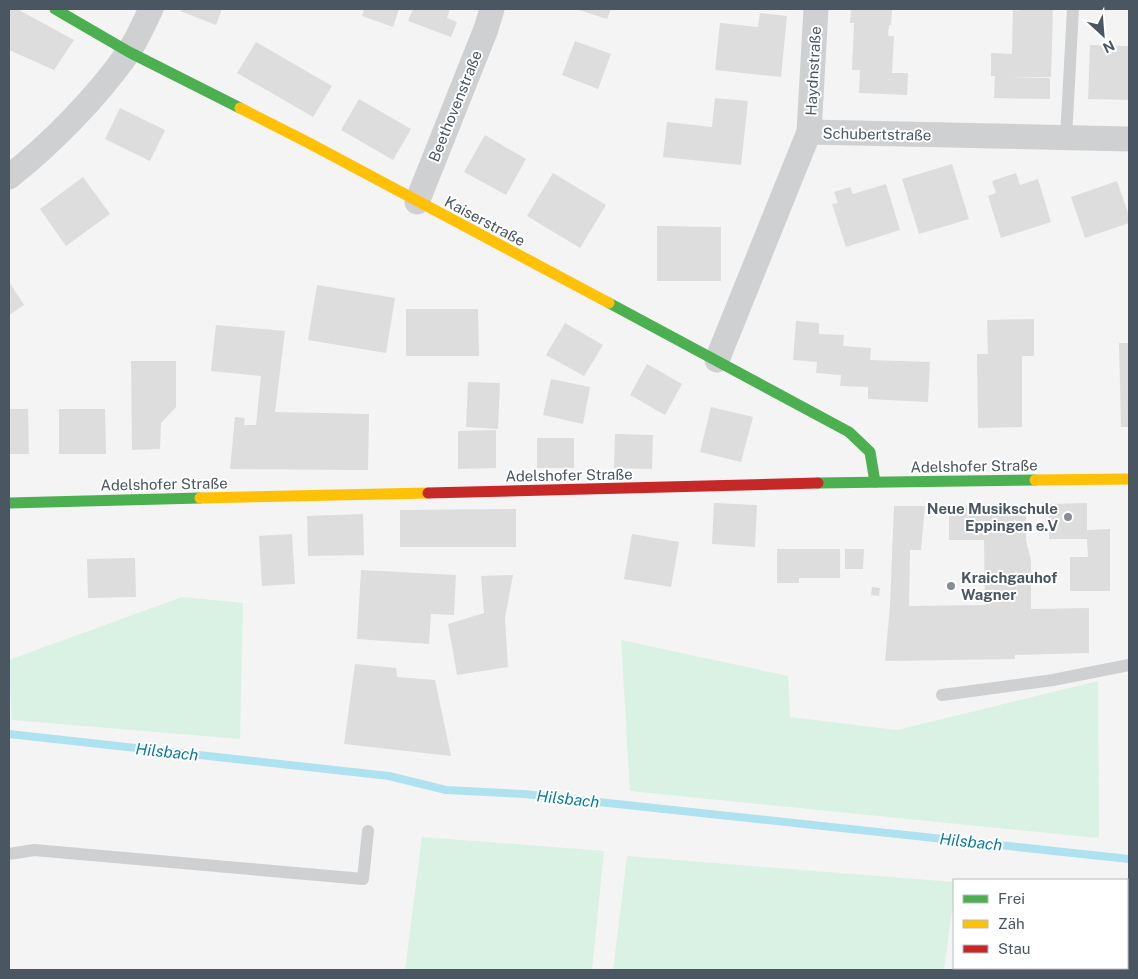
<svg xmlns="http://www.w3.org/2000/svg" width="1138" height="979" viewBox="0 0 1138 979" font-family="'Public Sans',sans-serif">
<style>
.green{fill:#d9f2e3}
.lines{fill:none;stroke-linecap:round;stroke-linejoin:round}
.stream{stroke:#aee2f0;stroke-width:8}
.building{fill:#ddddde}
.lane{stroke:#ced0d2;stroke-width:12}
.street{stroke:#ced0d2;stroke-width:25}
.fast{stroke:#4caf50;stroke-width:11}
.slow{stroke:#ffc107;stroke-width:11}
.jam{stroke:#c62828;stroke-width:11}
.poi-dot{fill:#868d94;stroke:#fff;stroke-width:2}
.labels{text-anchor:middle;dominant-baseline:central;stroke-width:4;stroke-linejoin:round;paint-order:stroke}
.street-label{font-size:15px;fill:#4a5661;stroke:#fff}
.poi-label{font-size:15px;font-weight:bold;fill:#4a5661;stroke:#fff;text-anchor:end}
.water-label{font-size:16px;font-style:italic;fill:#0c7c9b;stroke:#fff}
</style>
<rect width="100%" height="100%" fill="#f4f4f4"/>
<!-- green -->
<g class="green">
<polygon points="182,597 243,603 240,739 12,720 9,660"/>
<polygon points="621,640 788,676 790,717 897,730 1098,681 1099,838 630,791"/>
<polygon points="422,837 604,851 592,970 405,970"/>
<polygon points="627,856 954,882 954,895 944,970 613,970"/>
<polygon points="1127,888 1129,888 1129,970 962,970 962,968 1127,968"/>
</g>
<g class="lines">
<!-- stream -->
<polyline class="stream" points="9,734 389,776 446,790 524,794 1129,859"/>
</g>
<!-- building -->
<g class="building">
<polygon points="9,9 17,9 74,40 54,70 9,50"/>
<polygon points="181,9 222,9 216,25 180,11"/>
<polygon points="364,9 399,9 393,27 362,16"/>
<polygon points="413,9 450,9 447,18 457,22 451,37 408,21"/>
<polygon points="576,9 611,9 607,19"/>
<polygon points="851,9 892,9 891,25 889,25 888,36 894,36 892,73 908,73 907,95 859,93 860,70 852,70 854,23 850,23"/>
<polygon points="1020,9 1053,9 1051,77 1008,77 1050,78 1050,99 994,98 995,76 991,76 991,53 1012,54 1013,10 1019,11"/>
<polygon points="760,13 787,16 781,77 715,70 720,23 758,27"/>
<polygon points="575,41 611,54 598,89 562,75"/>
<polygon points="256,42 332,86 313,117 237,73"/>
<polygon points="1090,45 1129,46 1129,100 1088,99"/>
<polygon points="715,98 748,101 741,165 663,157 667,122 712,127"/>
<polygon points="359,99 411,129 393,160 341,130"/>
<polygon points="120,108 165,130 150,161 105,139"/>
<polygon points="485,135 526,159 506,195 464,172"/>
<polygon points="952,164 969,219 919,234 902,179"/>
<polygon points="553,173 606,205 580,248 527,216"/>
<polygon points="1016,173 1020,185 1038,179 1051,222 1001,238 988,196 996,193 992,181"/>
<polygon points="83,177 110,214 66,246 40,209"/>
<polygon points="1117,181 1129,216 1129,223 1085,238 1071,197"/>
<polygon points="886,184 900,230 846,247 832,204 838,203 834,192 850,187 853,194"/>
<polygon points="657,226 721,227 721,281 657,281"/>
<polygon points="9,282 24,305 9,315"/>
<polygon points="317,285 395,298 386,353 308,340"/>
<polygon points="406,309 478,309 479,356 406,356"/>
<polygon points="1034,319 1034,356 1022,356 1022,427 978,428 977,354 988,354 987,320"/>
<polygon points="796,321 819,323 819,334 844,335 843,346 871,348 870,360 930,362 928,402 868,399 868,387 840,386 841,375 816,373 817,362 793,360"/>
<polygon points="565,323 603,345 584,376 546,355"/>
<polygon points="216,325 285,331 275,412 369,414 368,470 230,469 235,417 245,418 244,425 256,425 261,376 211,371"/>
<polygon points="1119,343 1129,343 1129,427 1121,427"/>
<polygon points="131,361 176,361 176,407 161,423 160,449 132,450"/>
<polygon points="647,364 682,384 665,415 630,395"/>
<polygon points="551,379 590,387 583,424 543,415"/>
<polygon points="468,382 500,383 498,429 466,427"/>
<polygon points="711,407 753,417 741,462 700,452"/>
<polygon points="9,409 28,409 29,454 9,454"/>
<polygon points="59,409 105,409 106,454 59,454"/>
<polygon points="496,430 496,468 458,469 458,431"/>
<polygon points="615,434 653,435 652,469 614,468"/>
<rect x="537" y="438" width="37" height="30"/>
<polygon points="714,503 757,505 755,547 712,544"/>
<polygon points="1087,503 1087,530 1110,529 1110,591 1070,591 1070,557 1088,557 1087,539 1049,539 1049,504"/>
<polygon points="998,505 1026,506 1026,540 1031,561 1031,609 1089,608 1089,653 1015,655 1015,659 885,661 890,606 894,506 925,506 921,550 910,550 909,606 985,605 984,540 949,540 949,507"/>
<polygon points="516,509 516,547 400,547 400,510"/>
<polygon points="363,514 364,555 308,556 307,516"/>
<polygon points="292,534 295,584 262,586 259,536"/>
<polygon points="632,534 679,542 671,587 624,579"/>
<polygon points="777,549 840,549 840,578 799,578 799,583 777,583"/>
<polygon points="845,549 864,549 863,569 845,569"/>
<polygon points="135,558 136,597 88,598 87,559"/>
<polygon points="361,570 456,575 454,615 431,614 429,644 357,639"/>
<polygon points="513,575 505,618 508,667 457,675 448,624 484,613 481,576"/>
<polygon points="872,587 880,588 879,596 871,595"/>
<polygon points="355,664 396,668 397,677 435,680 451,756 344,744"/>
</g>
<g class="lines">
<!-- lane -->
<g class="lane">
<polyline points="1066,138 1073,9"/>
<polyline points="942,695 1053,680 1129,665"/>
<polyline points="9,854 34,850 363,879 368,831"/>
</g>
<!-- street -->
<g class="street">
<polyline points="809,132 1129,139"/>
<path d="M9,177C52,143 96,98 128,53C137,40 144,23 151,9"/>
<polyline points="417,202 486,29 492,9"/>
<polyline points="717,360 809,132 816,9"/>
</g>
<!-- fast -->
<g class="fast">
<polyline points="55,9 129,52 240,108"/>
<polyline points="609,303 849,432 870,452 875,482"/>
<polyline points="818,483 1035,480"/>
<polyline points="9,503 200,498"/>
</g>
<!-- slow -->
<g class="slow">
<polyline points="240,108 307,142 609,303"/>
<polyline points="1035,480 1129,479"/>
<polyline points="200,498 428,493"/>
</g>
<!-- jam -->
<polyline class="jam" points="428,493 818,483"/>
</g>
<!-- markers -->
<g class="poi-dot">
<circle cx="1068" cy="517" r="5"/>
<circle cx="951" cy="586" r="5"/>
</g>
<g class="labels">
<!-- street labels -->
<g class="street-label">
<text transform="translate(813 71) rotate(-87)">Haydnstraße</text>
<text transform="translate(455 106) rotate(-68)">Beethovenstraße</text>
<text transform="translate(877 134) rotate(1)">Schubertstraße</text>
<text transform="translate(485 221) rotate(28)">Kaiserstraße</text>
<text transform="translate(974 466) rotate(-1)">Adelshofer Straße</text>
<text transform="translate(569 475) rotate(-1)">Adelshofer Straße</text>
<text transform="translate(164 484) rotate(-1)">Adelshofer Straße</text>
</g>
<!-- poi labels -->
<g class="poi-label">
<text x="1058" y="508">Neue Musikschule<tspan x="1058" dy="17">Eppingen e.V</tspan></text>
<text x="961" y="577" text-anchor="start">Kraichgauhof<tspan x="961" dy="17">Wagner</tspan></text>
</g>
<!-- water labels -->
<g class="water-label">
<text transform="translate(167 752) rotate(6)">Hilsbach</text>
<text transform="translate(568 799) rotate(6)">Hilsbach</text>
<text transform="translate(971 842) rotate(6)">Hilsbach</text>
</g>
</g>
<!-- border -->
<rect width="1138" height="979" fill="none" stroke="#4a5661" stroke-width="20"/>
<!-- legend -->
<rect x="953" y="879" width="175" height="90" fill="#ffffff" stroke="#b7bbc0"/>
<rect x="963" y="895" width="25" height="8" fill="#4caf50" stroke="#b7bbc0"/>
<text x="998" y="904" font-size="15" fill="#4a5661">Frei</text>
<rect x="963" y="920" width="25" height="8" fill="#ffc107" stroke="#b7bbc0"/>
<text x="998" y="929" font-size="15" fill="#4a5661">Zäh</text>
<rect x="963" y="945" width="25" height="8" fill="#c62828" stroke="#b7bbc0"/>
<text x="998" y="954" font-size="15" fill="#4a5661">Stau</text>
<!-- north arrow -->
<g transform="translate(1103 35) rotate(154)" stroke="#ffffff" stroke-width="4" paint-order="stroke">
<path d="M0-4L9 19L0 12L-9 19Z" fill="#4a5661"/>
<text y="-8" font-size="14" font-weight="bold" text-anchor="middle" fill="#4a5661">N</text>
</g>
</svg>
